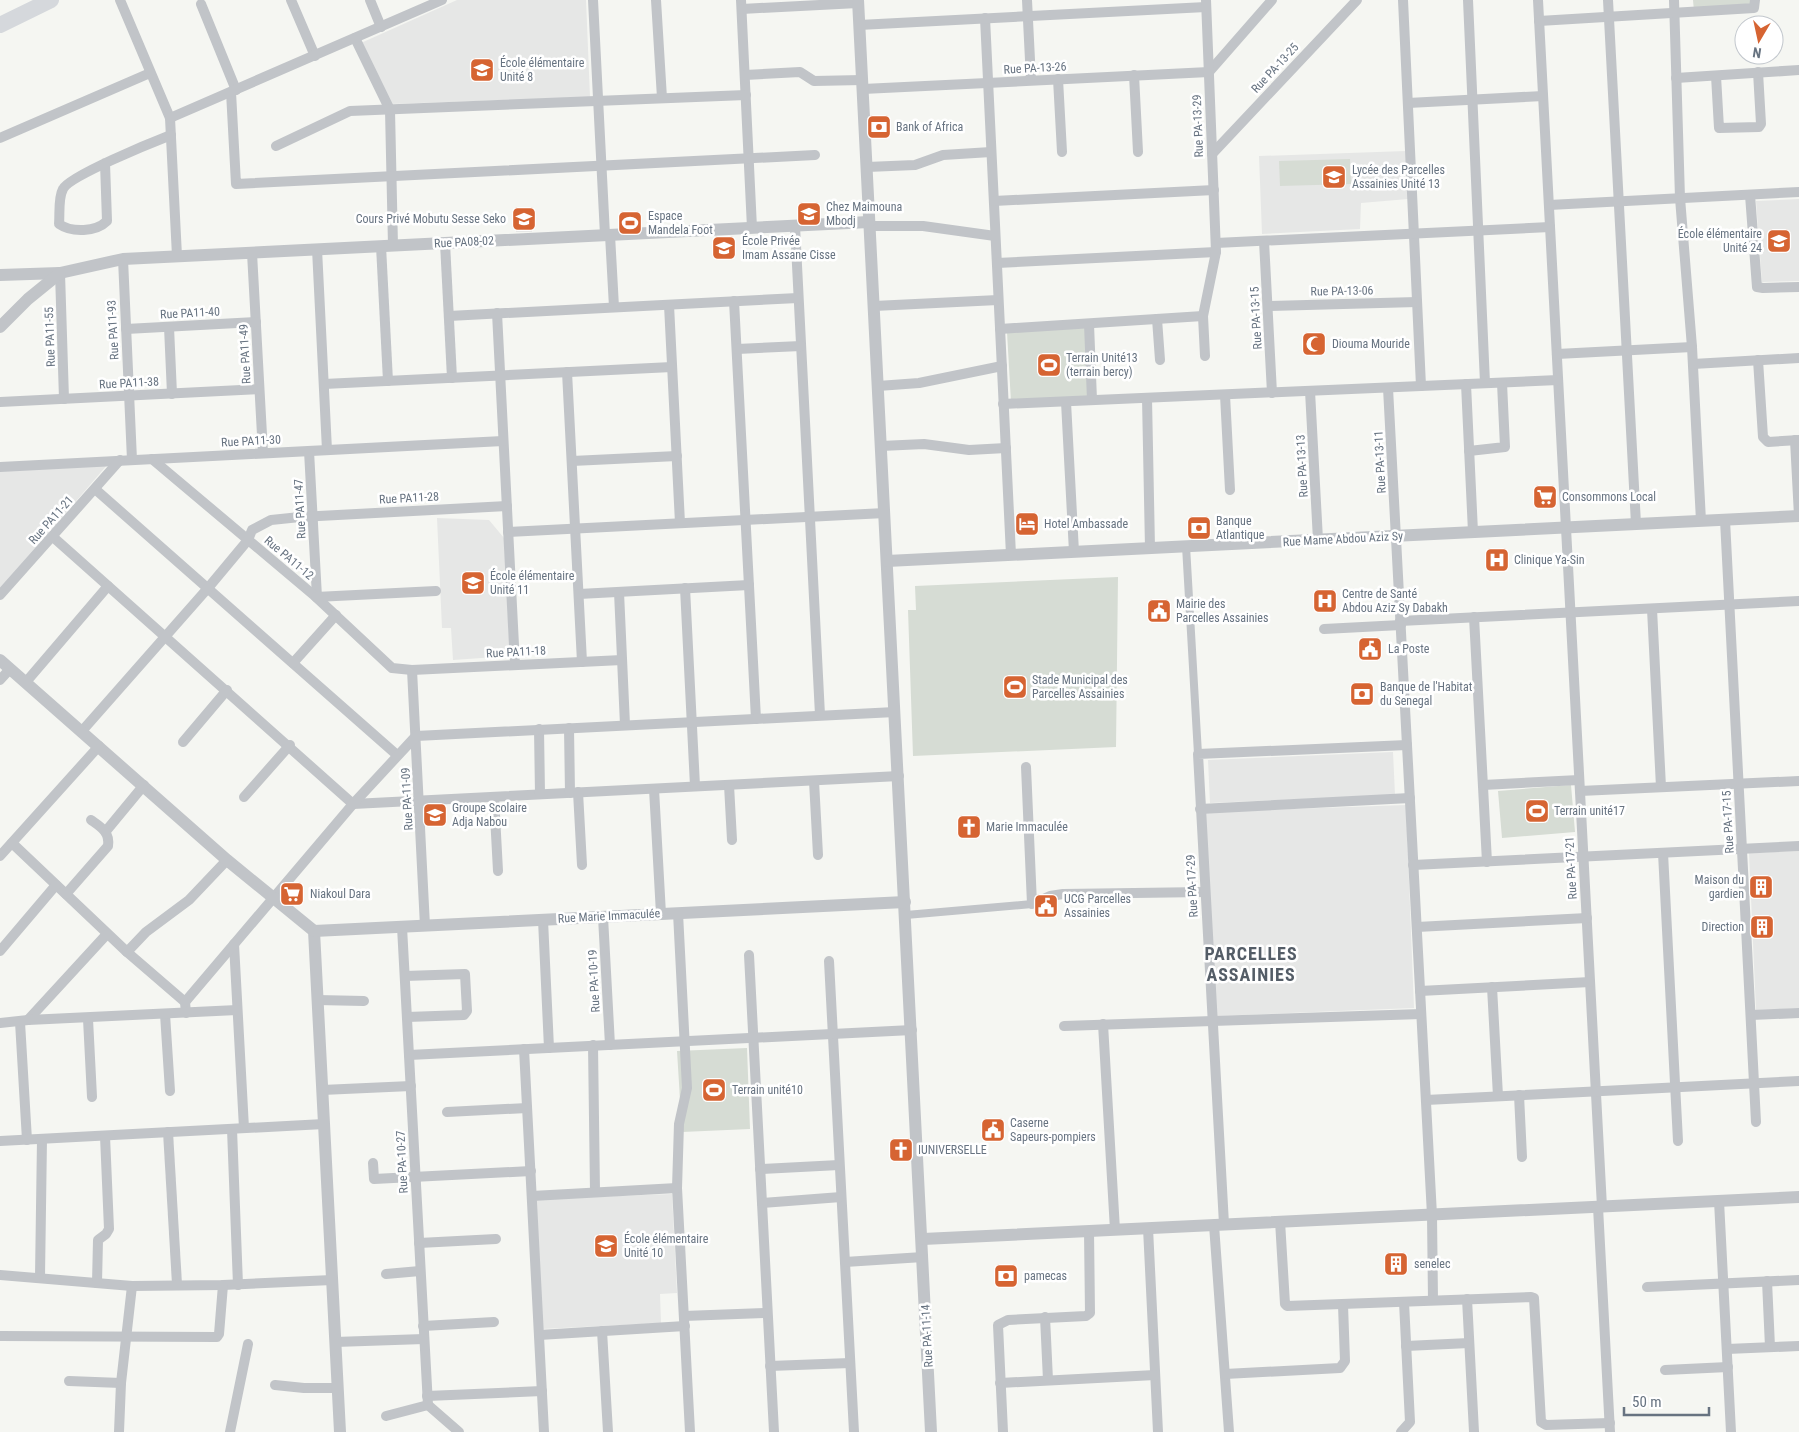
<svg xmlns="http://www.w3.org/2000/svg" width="1799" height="1432" viewBox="0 0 1799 1432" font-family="'Roboto Condensed',sans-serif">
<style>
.built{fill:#e6e7e6}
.pitch{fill:#d6dcd4}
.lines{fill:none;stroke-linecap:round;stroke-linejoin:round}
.pedestrian{stroke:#c1c4c8;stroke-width:8}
.minor{stroke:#c1c4c8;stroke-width:10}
.tertiary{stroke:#c1c4c8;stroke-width:12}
.primary{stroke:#d5d8dc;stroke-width:16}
.labels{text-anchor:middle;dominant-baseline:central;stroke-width:5;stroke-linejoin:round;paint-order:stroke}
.poi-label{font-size:12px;fill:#677381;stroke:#fff;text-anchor:start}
.street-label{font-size:12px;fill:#677381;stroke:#fff}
.district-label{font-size:18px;font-weight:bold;letter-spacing:1px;fill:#545d67;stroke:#fff}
</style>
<rect width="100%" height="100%" fill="#f5f6f2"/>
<!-- built -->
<g class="built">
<polygon points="457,0 586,0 590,97 392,104 361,43"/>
<polygon points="1406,151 1408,199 1361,203 1360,229 1262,234 1259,156"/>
<polygon points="1799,199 1799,281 1762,282 1756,201"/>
<rect x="516" y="207" width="16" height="25"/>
<polygon points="107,465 0,590 0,471"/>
<polygon points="437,518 489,520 504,538 510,656 453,660 451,628 442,628"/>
<polygon points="1393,752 1395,795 1210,803 1208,760"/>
<polygon points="1406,805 1414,1008 1214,1016 1204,812"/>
<polygon points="1799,851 1799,1008 1756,1010 1749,853"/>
<polygon points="672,1194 677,1293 660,1294 661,1323 542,1329 535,1199"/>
</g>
<!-- pitch -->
<g class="pitch">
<polygon points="1693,0 1751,0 1751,8 1694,11"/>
<polygon points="1350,159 1351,184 1280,186 1279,161"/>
<polygon points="1086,328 1090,398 1011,402 1007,332"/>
<polygon points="1118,577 1116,747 913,756 908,610 916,610 915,586"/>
<polygon points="1571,785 1575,832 1502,838 1498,791"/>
<polygon points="747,1048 750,1129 682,1132 677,1051"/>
</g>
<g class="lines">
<!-- pedestrian -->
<g class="pedestrian">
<polyline points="1186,546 1198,754"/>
<polyline points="906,915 1032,904"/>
</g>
<!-- minor -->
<g class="minor">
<polyline points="120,0 170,118 177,256"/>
<polyline points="291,0 315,56"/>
<polyline points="370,0 381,27"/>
<polyline points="593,0 605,235"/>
<polyline points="656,0 662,98"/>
<polyline points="741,0 752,228"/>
<polyline points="1027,0 1031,80"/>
<polyline points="1403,0 1421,386"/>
<polyline points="1468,0 1485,383"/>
<polyline points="1538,0 1602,1207"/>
<polyline points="1608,0 1636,524"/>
<polyline points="1674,0 1680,198 1692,347 1701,521"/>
<polyline points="201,4 236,90"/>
<polyline points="742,9 858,3"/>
<polyline points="985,18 1011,555"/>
<polyline points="1539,21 1754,8 1755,0"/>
<polyline points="859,25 1206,7"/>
<polyline points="355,38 390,110 393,246"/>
<polyline points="745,75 800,72 814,81 862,80"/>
<polyline points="1134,75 1138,152"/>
<polyline points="1716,76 1719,128 1759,127 1761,124 1758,72"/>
<polyline points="1676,78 1799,70"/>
<polyline points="1058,79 1062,152"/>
<polyline points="863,89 1209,72 1272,0"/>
<polyline points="231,92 236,184 815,155"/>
<polyline points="1408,103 1543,96"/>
<polyline points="170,118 442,0"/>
<polyline points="0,138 150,73"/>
<polyline points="276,146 350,111 746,95"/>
<polyline points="1212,154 1357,0"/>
<path d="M105,163L107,221C96,232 72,233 59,224C60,213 58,198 63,189C69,176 153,142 171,135"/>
<polyline points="867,167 915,165 943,155 991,152"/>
<polyline points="1750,195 1757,287 1763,288 1799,287"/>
<polyline points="994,201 1214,190"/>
<polyline points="1549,205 1799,192"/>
<polyline points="795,226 820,715"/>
<polyline points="870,226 923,226 995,236"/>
<polyline points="610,235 614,307"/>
<polyline points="1264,241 1272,393"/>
<polyline points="445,243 452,378"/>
<polyline points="1216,243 1550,227"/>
<polyline points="381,246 388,381"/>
<polyline points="317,249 327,450"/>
<polyline points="252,253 263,453"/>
<polyline points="123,259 132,460"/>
<polyline points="997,263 1216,252"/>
<polyline points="60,273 64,399"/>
<polyline points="734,301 756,719"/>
<polyline points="669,305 680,523"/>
<polyline points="874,306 998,300"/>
<polyline points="1268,306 1417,302"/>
<polyline points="497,313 515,665"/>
<polyline points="449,316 798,298"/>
<polyline points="1157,319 1160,360"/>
<polyline points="1089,324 1092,400"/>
<polyline points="169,327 172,394"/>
<polyline points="126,329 256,322"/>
<polyline points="1000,329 1203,316"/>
<polyline points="737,349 801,346"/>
<polyline points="1557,354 1692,347"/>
<polyline points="1205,356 1203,316 1216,252 1206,0"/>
<polyline points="1758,360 1763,437 1768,442 1799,440"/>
<polyline points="1693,364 1799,358"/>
<polyline points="567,372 582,662"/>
<polyline points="324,384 672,367"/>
<polyline points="1466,384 1473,532"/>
<polyline points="878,386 919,383 1002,366"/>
<polyline points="1388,388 1432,1215 1433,1300"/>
<polyline points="1310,391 1318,540"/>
<polyline points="1225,395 1230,490"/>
<polyline points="1147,398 1150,548"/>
<polyline points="0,402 259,389"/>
<polyline points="1066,402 1074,552"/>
<polyline points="1003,404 1558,380"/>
<polyline points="1795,440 1799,516"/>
<polyline points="881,446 924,444 969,450 1006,448"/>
<polyline points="309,451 317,597"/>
<polyline points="1469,451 1505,447 1502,383"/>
<polyline points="152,459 316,597 392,668 412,670 622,660"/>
<polyline points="572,461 677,456"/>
<polyline points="0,467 503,441"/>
<polyline points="95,489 397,755"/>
<polyline points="1725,520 1756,1122"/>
<polyline points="508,532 885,513"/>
<polyline points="53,537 353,804 899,776"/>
<polyline points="685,588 695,786"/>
<polyline points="619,592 625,725"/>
<polyline points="579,594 749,585"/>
<polyline points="0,595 120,460"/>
<polyline points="316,597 436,591"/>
<polyline points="1652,609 1661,787"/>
<polyline points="1474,617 1487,862"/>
<polyline points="1400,621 1799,601"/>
<polyline points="1324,629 1401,625"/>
<polyline points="293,663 336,615"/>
<polyline points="412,670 425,926"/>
<polyline points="0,680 10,669"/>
<polyline points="26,682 108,586"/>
<polyline points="569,728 570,793"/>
<polyline points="539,729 540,794"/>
<polyline points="82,731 208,588 248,540 252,530 271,520 300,517 507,506"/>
<polyline points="183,742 227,690"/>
<polyline points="1026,767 1032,904 1050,896 1063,894 1205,892"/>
<polyline points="814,781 818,855"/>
<polyline points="729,785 732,840"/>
<polyline points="1483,785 1579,780"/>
<polyline points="654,789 661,914"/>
<polyline points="1580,791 1799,781"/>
<polyline points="578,792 582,865"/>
<polyline points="244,797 290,745"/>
<polyline points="494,797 498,871"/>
<polyline points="1200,809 1410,798"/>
<polyline points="106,831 144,785"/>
<polyline points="12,843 127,952 185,1002 186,1013"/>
<polyline points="1663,853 1678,1141"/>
<polyline points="0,856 99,746"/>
<polyline points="1413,865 1799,846"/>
<path d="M66,894L108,846C110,832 101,827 91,820"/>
<polyline points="678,913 687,1088 679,1124 677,1188 690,1432"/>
<polyline points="603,917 610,1045"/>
<polyline points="543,920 549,1048"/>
<polyline points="402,927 428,1405 459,1432"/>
<polyline points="1417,927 1587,918"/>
<polyline points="234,944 244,1128"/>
<polyline points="0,951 56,885"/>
<polyline points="127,952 146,932 189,900 227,860"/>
<polyline points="749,955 774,1432"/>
<polyline points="829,961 854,1432"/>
<polyline points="405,976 465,974 467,1011 464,1015 407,1017"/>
<polyline points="1492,987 1498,1096"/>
<polyline points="1420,991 1590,982"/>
<polyline points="317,1000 364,1001"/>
<polyline points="185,1002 353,804 416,736 895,712"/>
<polyline points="165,1014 170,1091"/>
<polyline points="1751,1015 1799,1013"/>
<polyline points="88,1019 92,1097"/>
<polyline points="28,1020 107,934"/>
<polyline points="20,1022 27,1140"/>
<polyline points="0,1023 28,1020 237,1010"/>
<polyline points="1103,1024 1115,1230"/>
<polyline points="1064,1026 1421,1014"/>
<polyline points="593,1045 595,1192"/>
<polyline points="524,1049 544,1432"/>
<polyline points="409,1055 912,1030"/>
<polyline points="322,1090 411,1086"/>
<polyline points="1519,1095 1522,1157"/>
<polyline points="1426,1100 1799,1081"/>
<polyline points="447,1112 527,1108"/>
<polyline points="232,1129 238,1285"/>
<polyline points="168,1132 177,1284"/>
<polyline points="0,1141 324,1124"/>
<polyline points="373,1163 374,1179 531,1171"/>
<polyline points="760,1169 839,1165"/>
<polyline points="532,1196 677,1188"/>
<polyline points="1719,1201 1731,1432"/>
<polyline points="762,1203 841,1197"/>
<polyline points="1598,1207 1610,1432"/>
<polyline points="1280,1221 1285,1304 1287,1306 1531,1297 1534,1298 1541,1422 1546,1425 1610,1423"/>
<polyline points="1224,1224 1198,754 1407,745"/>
<polyline points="1214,1225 1229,1432"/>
<polyline points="1148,1228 1158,1432"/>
<polyline points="419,1243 496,1239"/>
<polyline points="845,1262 923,1257"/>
<polyline points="386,1274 420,1271"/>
<polyline points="0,1275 132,1286 223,1285 332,1280"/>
<polyline points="40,1277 42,1139"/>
<polyline points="1767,1281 1770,1347"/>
<polyline points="97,1283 98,1240 106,1234 109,1229 105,1136"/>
<polyline points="1647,1287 1799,1280"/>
<polyline points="1467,1299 1474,1432"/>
<polyline points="684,1316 767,1313"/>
<polyline points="1045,1317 1048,1380"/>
<polyline points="423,1326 494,1322"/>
<polyline points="602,1331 608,1432"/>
<polyline points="539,1335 685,1326"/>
<polyline points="0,1336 217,1337 219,1334 223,1285"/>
<polyline points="335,1342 424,1339"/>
<polyline points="1406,1346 1469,1343"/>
<polyline points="1727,1349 1799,1346"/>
<polyline points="770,1366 850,1363"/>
<polyline points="1665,1370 1728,1367"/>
<polyline points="1225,1374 1340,1368 1345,1361 1343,1305"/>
<polyline points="69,1381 121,1383"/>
<polyline points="1000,1383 1155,1375"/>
<polyline points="275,1385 304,1388 338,1388"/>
<polyline points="427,1396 542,1391"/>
<polyline points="386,1416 428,1405"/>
<polyline points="119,1432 121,1383 132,1286"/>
<polyline points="230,1432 248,1344"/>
<polyline points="1003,1432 998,1325 1008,1320 1086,1316 1090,1313 1089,1231"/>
<polyline points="1401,1432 1410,1422 1404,1302"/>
</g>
<!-- tertiary -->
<g class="tertiary">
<polyline points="858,0 931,1432"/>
<polyline points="0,275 60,273 123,259 869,222"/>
<polyline points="0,327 28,299 60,273"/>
<polyline points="887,561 1799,516"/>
<polyline points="0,660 227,860 314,931 340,1432"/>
<polyline points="314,931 905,902"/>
<polyline points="923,1239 1799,1197"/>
</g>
<!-- primary -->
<polyline class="primary" points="0,25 51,0"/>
</g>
<!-- icons -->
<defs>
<symbol id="school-square" viewBox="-11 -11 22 22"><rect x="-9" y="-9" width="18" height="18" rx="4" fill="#d66432" stroke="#fff"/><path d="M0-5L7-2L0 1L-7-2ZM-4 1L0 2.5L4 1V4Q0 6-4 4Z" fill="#fff"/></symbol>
<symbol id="bank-square" viewBox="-11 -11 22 22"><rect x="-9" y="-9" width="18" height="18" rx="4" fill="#d66432" stroke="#fff"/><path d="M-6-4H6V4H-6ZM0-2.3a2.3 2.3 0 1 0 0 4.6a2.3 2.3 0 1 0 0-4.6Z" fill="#fff"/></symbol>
<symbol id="stadium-square" viewBox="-11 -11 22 22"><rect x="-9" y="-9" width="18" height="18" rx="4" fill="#d66432" stroke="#fff"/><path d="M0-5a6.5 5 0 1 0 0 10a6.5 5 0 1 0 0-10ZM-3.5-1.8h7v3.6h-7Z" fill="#fff"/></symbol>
<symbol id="mosque-square" viewBox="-11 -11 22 22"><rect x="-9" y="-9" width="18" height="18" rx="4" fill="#d66432" stroke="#fff"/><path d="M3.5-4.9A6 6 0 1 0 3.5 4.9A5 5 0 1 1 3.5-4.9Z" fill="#fff"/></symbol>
<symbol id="supermarket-square" viewBox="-11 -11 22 22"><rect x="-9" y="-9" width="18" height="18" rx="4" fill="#d66432" stroke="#fff"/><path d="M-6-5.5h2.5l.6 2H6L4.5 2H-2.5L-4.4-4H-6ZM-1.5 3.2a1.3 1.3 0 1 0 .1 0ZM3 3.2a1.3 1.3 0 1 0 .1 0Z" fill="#fff"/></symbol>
<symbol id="hotel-square" viewBox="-11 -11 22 22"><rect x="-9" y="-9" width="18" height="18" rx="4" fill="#d66432" stroke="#fff"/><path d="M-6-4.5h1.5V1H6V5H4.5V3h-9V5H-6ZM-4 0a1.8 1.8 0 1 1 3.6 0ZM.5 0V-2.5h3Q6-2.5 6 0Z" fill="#fff"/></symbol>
<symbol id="hospital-square" viewBox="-11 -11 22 22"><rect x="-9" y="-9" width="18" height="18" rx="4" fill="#d66432" stroke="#fff"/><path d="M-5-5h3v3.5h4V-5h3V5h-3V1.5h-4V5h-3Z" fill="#fff"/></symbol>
<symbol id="civic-square" viewBox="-11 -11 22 22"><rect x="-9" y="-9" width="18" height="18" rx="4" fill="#d66432" stroke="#fff"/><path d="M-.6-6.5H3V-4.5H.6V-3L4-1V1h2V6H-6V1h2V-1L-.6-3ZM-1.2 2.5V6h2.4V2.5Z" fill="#fff"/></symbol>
<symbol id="church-square" viewBox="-11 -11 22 22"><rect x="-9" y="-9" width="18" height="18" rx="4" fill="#d66432" stroke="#fff"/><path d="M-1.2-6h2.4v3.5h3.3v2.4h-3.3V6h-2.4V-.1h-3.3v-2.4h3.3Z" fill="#fff"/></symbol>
<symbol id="building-square" viewBox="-11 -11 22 22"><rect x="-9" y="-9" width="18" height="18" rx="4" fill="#d66432" stroke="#fff"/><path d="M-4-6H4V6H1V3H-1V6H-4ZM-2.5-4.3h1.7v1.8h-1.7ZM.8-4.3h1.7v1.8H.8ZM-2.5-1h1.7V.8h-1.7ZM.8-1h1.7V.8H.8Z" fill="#fff"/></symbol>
</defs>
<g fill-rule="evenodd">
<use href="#school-square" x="468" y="56" width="28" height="28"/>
<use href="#bank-square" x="865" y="113" width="28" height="28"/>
<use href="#school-square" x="1320" y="163" width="28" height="28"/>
<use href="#school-square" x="795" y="200" width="28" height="28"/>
<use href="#school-square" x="510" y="205" width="28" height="28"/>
<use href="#stadium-square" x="616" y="209" width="28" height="28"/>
<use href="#school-square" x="1765" y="227" width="28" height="28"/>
<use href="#school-square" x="710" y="234" width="28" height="28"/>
<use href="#mosque-square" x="1300" y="330" width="28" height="28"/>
<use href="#stadium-square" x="1035" y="351" width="28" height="28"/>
<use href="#supermarket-square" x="1531" y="483" width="28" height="28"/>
<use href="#hotel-square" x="1013" y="510" width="28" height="28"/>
<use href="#bank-square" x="1185" y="514" width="28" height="28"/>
<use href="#hospital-square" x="1483" y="546" width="28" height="28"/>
<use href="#school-square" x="459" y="569" width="28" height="28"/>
<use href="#hospital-square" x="1311" y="587" width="28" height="28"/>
<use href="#civic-square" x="1145" y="597" width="28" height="28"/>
<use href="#civic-square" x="1356" y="635" width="28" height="28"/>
<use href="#stadium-square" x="1001" y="673" width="28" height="28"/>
<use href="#bank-square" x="1348" y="680" width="28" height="28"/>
<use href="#stadium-square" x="1523" y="797" width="28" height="28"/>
<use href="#school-square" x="421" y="801" width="28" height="28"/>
<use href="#church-square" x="955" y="813" width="28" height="28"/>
<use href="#building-square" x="1747" y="873" width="28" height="28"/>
<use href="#supermarket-square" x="278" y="880" width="28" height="28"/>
<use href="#civic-square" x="1032" y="892" width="28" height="28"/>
<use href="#building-square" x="1748" y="913" width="28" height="28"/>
<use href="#stadium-square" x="700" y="1076" width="28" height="28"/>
<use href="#civic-square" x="979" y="1116" width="28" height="28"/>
<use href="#church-square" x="887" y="1136" width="28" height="28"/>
<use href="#school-square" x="592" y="1232" width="28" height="28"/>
<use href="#building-square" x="1382" y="1250" width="28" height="28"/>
<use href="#bank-square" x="992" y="1262" width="28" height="28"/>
</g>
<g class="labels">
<!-- poi labels -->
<g class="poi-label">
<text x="500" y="63">École élémentaire<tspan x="500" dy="14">Unité 8</tspan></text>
<text x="896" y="127">Bank of Africa</text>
<text x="1352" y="170">Lycée des Parcelles<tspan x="1352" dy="14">Assainies Unité 13</tspan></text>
<text x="826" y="207">Chez Maimouna<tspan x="826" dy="14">Mbodj</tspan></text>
<text x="648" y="216">Espace<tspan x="648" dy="14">Mandela Foot</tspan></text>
<text x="506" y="219" text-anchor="end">Cours Privé Mobutu Sesse Seko</text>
<text x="1762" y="234" text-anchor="end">École élémentaire<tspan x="1762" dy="14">Unité 24</tspan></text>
<text x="742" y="241">École Privée<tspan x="742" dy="14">Imam Assane Cisse</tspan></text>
<text x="1332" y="344">Diouma Mouride</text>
<text x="1066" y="358">Terrain Unité13<tspan x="1066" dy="14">(terrain bercy)</tspan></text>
<text x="1562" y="497">Consommons Local</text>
<text x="1216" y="521">Banque<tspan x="1216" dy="14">Atlantique</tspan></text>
<text x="1044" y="524">Hotel Ambassade</text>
<text x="1514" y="560">Clinique Ya-Sin</text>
<text x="490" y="576">École élémentaire<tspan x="490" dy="14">Unité 11</tspan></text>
<text x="1342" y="594">Centre de Santé<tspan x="1342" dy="14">Abdou Aziz Sy Dabakh</tspan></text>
<text x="1176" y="604">Mairie des<tspan x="1176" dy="14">Parcelles Assainies</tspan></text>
<text x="1388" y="649">La Poste</text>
<text x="1032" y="680">Stade Municipal des<tspan x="1032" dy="14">Parcelles Assainies</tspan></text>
<text x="1380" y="687">Banque de l'Habitat<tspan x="1380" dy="14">du Senegal</tspan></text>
<text x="452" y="808">Groupe Scolaire<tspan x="452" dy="14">Adja Nabou</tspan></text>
<text x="1554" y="811">Terrain unité17</text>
<text x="986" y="827">Marie Immaculée</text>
<text x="1744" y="880" text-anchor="end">Maison du<tspan x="1744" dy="14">gardien</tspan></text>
<text x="310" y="894">Niakoul Dara</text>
<text x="1064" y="899">UCG Parcelles<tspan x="1064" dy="14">Assainies</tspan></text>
<text x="1744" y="927" text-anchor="end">Direction</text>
<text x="732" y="1090">Terrain unité10</text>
<text x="1010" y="1123">Caserne<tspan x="1010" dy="14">Sapeurs-pompiers</tspan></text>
<text x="918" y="1150">IUNIVERSELLE</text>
<text x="624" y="1239">École élémentaire<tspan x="624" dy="14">Unité 10</tspan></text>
<text x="1414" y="1264">senelec</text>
<text x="1024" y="1276">pamecas</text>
</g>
<!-- street labels -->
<g class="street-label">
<text transform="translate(1035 68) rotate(-3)">Rue PA-13-26</text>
<text transform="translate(1275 68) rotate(-47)">Rue PA-13-25</text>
<text transform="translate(1198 126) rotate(-92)">Rue PA-13-29</text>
<text transform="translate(464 242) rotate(-3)">Rue PA08-02</text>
<text transform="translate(1342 291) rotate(-1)">Rue PA-13-06</text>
<text transform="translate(190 313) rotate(-3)">Rue PA11-40</text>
<text transform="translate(1256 318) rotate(-93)">Rue PA-13-15</text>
<text transform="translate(113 330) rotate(-93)">Rue PA11-93</text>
<text transform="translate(50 337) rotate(-92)">Rue PA11-55</text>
<text transform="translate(245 354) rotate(-93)">Rue PA11-49</text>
<text transform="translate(129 383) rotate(-3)">Rue PA11-38</text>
<text transform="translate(251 441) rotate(-3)">Rue PA11-30</text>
<text transform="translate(1380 462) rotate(-93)">Rue PA-13-11</text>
<text transform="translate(1302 466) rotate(-93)">Rue PA-13-13</text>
<text transform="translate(409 498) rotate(-3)">Rue PA11-28</text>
<text transform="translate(300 509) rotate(-93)">Rue PA11-47</text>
<text transform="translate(51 520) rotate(-48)">Rue PA11-21</text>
<text transform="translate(1343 539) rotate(-3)">Rue Mame Abdou Aziz Sy</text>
<text transform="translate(289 558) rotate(40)">Rue PA11-12</text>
<text transform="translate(516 652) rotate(-3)">Rue PA11-18</text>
<text transform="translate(407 799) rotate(-93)">Rue PA-11-09</text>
<text transform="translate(1728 822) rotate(-93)">Rue PA-17-15</text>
<text transform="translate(1571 868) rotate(-93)">Rue PA-17-21</text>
<text transform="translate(1192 886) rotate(-93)">Rue PA-17-29</text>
<text transform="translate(609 916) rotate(-3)">Rue Marie Immaculée</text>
<text transform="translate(594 981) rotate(-93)">Rue PA-10-19</text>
<text transform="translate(402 1162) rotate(-93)">Rue PA-10-27</text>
<text transform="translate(927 1336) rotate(-93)">Rue PA-11-14</text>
</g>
<!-- district labels -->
<g class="district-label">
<text x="1251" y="953">PARCELLES<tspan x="1251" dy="21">ASSAINIES</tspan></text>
</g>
</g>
<!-- north arrow -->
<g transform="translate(1759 40) rotate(189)"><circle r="24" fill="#ffffff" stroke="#c2c7cd"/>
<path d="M0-4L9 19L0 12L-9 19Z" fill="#d66432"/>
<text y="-8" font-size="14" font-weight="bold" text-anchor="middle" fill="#677381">N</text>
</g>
<!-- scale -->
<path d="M1624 1407v8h85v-8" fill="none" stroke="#677381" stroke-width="2.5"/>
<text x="1632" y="1407" font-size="15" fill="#677381" stroke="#ffffff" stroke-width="4" paint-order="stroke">50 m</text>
</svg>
